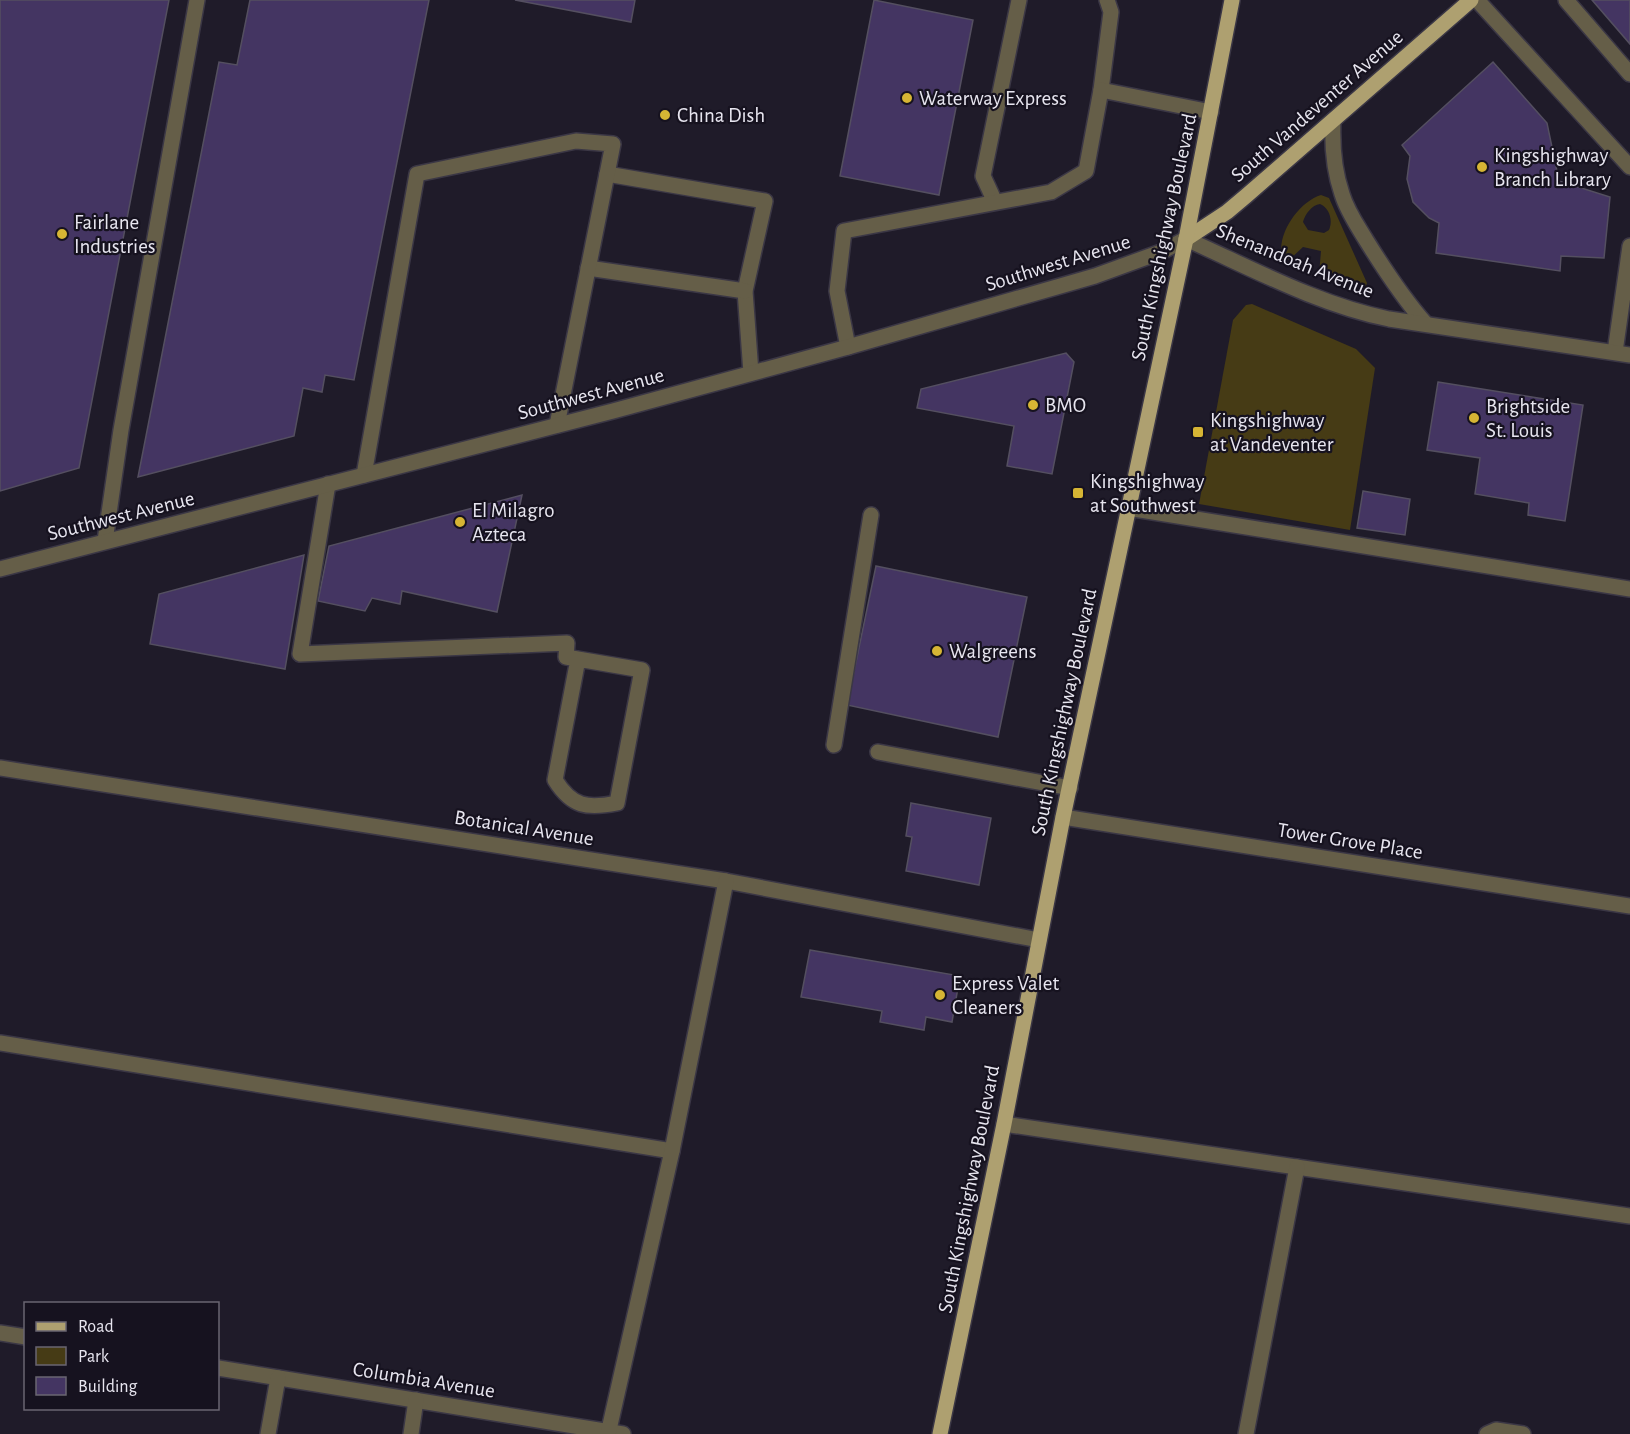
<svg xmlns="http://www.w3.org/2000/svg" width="1630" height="1434" viewBox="0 0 1630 1434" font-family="'Alegreya Sans',sans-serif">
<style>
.green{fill:#463b15;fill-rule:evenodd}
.building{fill:#443562;stroke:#544f60;stroke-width:1.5}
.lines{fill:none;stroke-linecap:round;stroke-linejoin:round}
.minor-casing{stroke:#3b3745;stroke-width:18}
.major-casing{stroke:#3b3745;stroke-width:18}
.minor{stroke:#655e48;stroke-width:15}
.major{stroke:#aea070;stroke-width:15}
.poi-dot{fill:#d6b534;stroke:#16121f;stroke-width:2}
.labels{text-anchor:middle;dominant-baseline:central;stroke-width:4.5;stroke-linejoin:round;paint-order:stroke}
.poi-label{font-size:21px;fill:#e7e5ef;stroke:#16121f;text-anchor:start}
.street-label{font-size:21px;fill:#e7e5ef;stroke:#16121f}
</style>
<rect width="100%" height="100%" fill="#1f1b29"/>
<!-- green -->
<g class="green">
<path d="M1321,195L1329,198L1367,283L1364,291L1360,293L1319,275L1321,251L1303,247L1289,260L1282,255C1277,233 1300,201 1321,195ZM1320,204C1330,208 1333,221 1329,230L1324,233L1308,230L1303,222C1305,214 1312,205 1320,204Z"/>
<polygon points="1252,304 1356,349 1375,368 1350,530 1199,504 1233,320 1246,305"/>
</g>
<!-- building -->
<g class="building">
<polygon points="0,0 169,0 79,468 0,491"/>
<polygon points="250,0 429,0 354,380 325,375 322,392 303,388 294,436 138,477 219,62 237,65"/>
<polygon points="515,0 635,0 631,22"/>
<polygon points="874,0 973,20 939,195 840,176"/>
<polygon points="1592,0 1630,0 1630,44"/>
<polygon points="1493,62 1547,123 1559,181 1610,197 1604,258 1561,256 1560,271 1436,253 1439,223 1429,218 1413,202 1407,179 1410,156 1402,145"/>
<polygon points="1066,353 1074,362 1052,474 1007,466 1014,426 917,408 921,389"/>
<polygon points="1438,382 1583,405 1565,521 1528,515 1529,503 1475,494 1480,458 1427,450"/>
<polygon points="1363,491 1410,499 1405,535 1357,528"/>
<polygon points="522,495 497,612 402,591 400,604 372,598 365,611 318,601 329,546"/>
<polygon points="304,555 285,669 150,644 159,594"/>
<polygon points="876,566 1027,597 998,737 847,705"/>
<polygon points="911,803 991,818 979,885 906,871 912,837 906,836"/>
<polygon points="810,950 960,976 952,1022 926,1017 924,1030 880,1022 882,1011 801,997"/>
</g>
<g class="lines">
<defs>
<g id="minor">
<polyline points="1477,0 1630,167"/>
<polyline points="1566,0 1630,74"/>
<polyline points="1101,90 1111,12 1107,0"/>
<path d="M1333,121C1332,145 1334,171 1342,194C1347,211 1357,225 1366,240C1384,269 1402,297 1425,323"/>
<polyline points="607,174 765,201 745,291 751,373"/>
<polyline points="995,202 983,176 1019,0"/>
<polyline points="588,268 745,291"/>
<polyline points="848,347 837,291 844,231 1051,192 1086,171 1101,90 1211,112"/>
<polyline points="1615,352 1630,246"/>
<polyline points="364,475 417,174 576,141 613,144 557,425"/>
<path d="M328,484L300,654L567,643L566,657L642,670L617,803C587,809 572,807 555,780L578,659"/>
<polyline points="1128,508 1630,589"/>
<polyline points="105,541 121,430 197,0"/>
<path d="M0,569L613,411L848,347L1095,276L1161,252L1186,239C1251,268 1319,305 1389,319L1630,355"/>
<polyline points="834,745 871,515"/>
<polyline points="878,752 1070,788"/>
<polyline points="0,768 726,881 1039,940"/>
<polyline points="1063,817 1630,906"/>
<polyline points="0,1043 672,1151"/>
<polyline points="1004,1124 1630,1216"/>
<polyline points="0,1333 26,1337"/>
<polyline points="218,1368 623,1434"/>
<polyline points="268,1434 278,1378"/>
<polyline points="411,1434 416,1400"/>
<polyline points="608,1434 672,1151 726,881"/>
<polyline points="1246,1434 1297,1167"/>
<polyline points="1487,1434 1496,1430 1523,1434"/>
</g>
<g id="major">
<polyline points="1186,239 1227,212 1246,196 1471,0"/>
<polyline points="940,1434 1004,1124 1063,817 1186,239 1232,0"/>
</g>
</defs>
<!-- minor casing -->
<use href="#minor" class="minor-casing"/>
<!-- major casing -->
<use href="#major" class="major-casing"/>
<!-- minor -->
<use href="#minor" class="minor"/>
<!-- major -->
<use href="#major" class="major"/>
</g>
<!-- markers -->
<g class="poi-dot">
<circle cx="907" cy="98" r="6"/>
<circle cx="665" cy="115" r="6"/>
<circle cx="1482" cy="167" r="6"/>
<circle cx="62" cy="234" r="6"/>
<circle cx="1033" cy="405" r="6"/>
<circle cx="1474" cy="418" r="6"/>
<rect x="1192" y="426" width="12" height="12" rx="3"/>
<rect x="1072" y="487" width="12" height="12" rx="3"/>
<circle cx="460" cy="522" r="6"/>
<circle cx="937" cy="651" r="6"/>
<circle cx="940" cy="995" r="6"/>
</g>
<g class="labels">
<!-- poi labels -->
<g class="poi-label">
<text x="919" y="98">Waterway Express</text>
<text x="677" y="115">China Dish</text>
<text x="1494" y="155">Kingshighway<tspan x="1494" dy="24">Branch Library</tspan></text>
<text x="74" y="222">Fairlane<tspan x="74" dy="24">Industries</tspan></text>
<text x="1045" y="405">BMO</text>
<text x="1486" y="406">Brightside<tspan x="1486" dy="24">St. Louis</tspan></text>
<text x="1210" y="420">Kingshighway<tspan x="1210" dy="24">at Vandeventer</tspan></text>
<text x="1090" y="481">Kingshighway<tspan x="1090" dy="24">at Southwest</tspan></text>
<text x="472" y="510">El Milagro<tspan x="472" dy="24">Azteca</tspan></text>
<text x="949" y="651">Walgreens</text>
<text x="952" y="983">Express Valet<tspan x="952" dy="24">Cleaners</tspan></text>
</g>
<!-- street labels -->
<g class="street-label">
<text transform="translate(1317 106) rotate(-41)">South Vandeventer Avenue</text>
<text transform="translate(1164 237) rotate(-78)">South Kingshighway Boulevard</text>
<text transform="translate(1295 261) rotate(22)">Shenandoah Avenue</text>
<text transform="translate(1058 263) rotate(-17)">Southwest Avenue</text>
<text transform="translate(591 394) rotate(-15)">Southwest Avenue</text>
<text transform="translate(121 516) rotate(-14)">Southwest Avenue</text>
<text transform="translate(1064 712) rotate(-78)">South Kingshighway Boulevard</text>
<text transform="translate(524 828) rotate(9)">Botanical Avenue</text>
<text transform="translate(1350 841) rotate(9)">Tower Grove Place</text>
<text transform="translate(969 1189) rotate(-79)">South Kingshighway Boulevard</text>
<text transform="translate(424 1380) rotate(9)">Columbia Avenue</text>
</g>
</g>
<!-- legend -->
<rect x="24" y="1302" width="195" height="108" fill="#16121f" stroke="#6a6672" stroke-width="1.5"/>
<rect x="36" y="1322" width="30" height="9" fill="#aea070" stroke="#6a6672" stroke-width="1.5"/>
<text x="78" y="1332" font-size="18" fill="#e7e5ef">Road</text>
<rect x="36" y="1347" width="30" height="18" fill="#463b15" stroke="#6a6672" stroke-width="1.5"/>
<text x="78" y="1362" font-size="18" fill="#e7e5ef">Park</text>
<rect x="36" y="1377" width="30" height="18" fill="#443562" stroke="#6a6672" stroke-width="1.5"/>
<text x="78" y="1392" font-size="18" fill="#e7e5ef">Building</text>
</svg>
